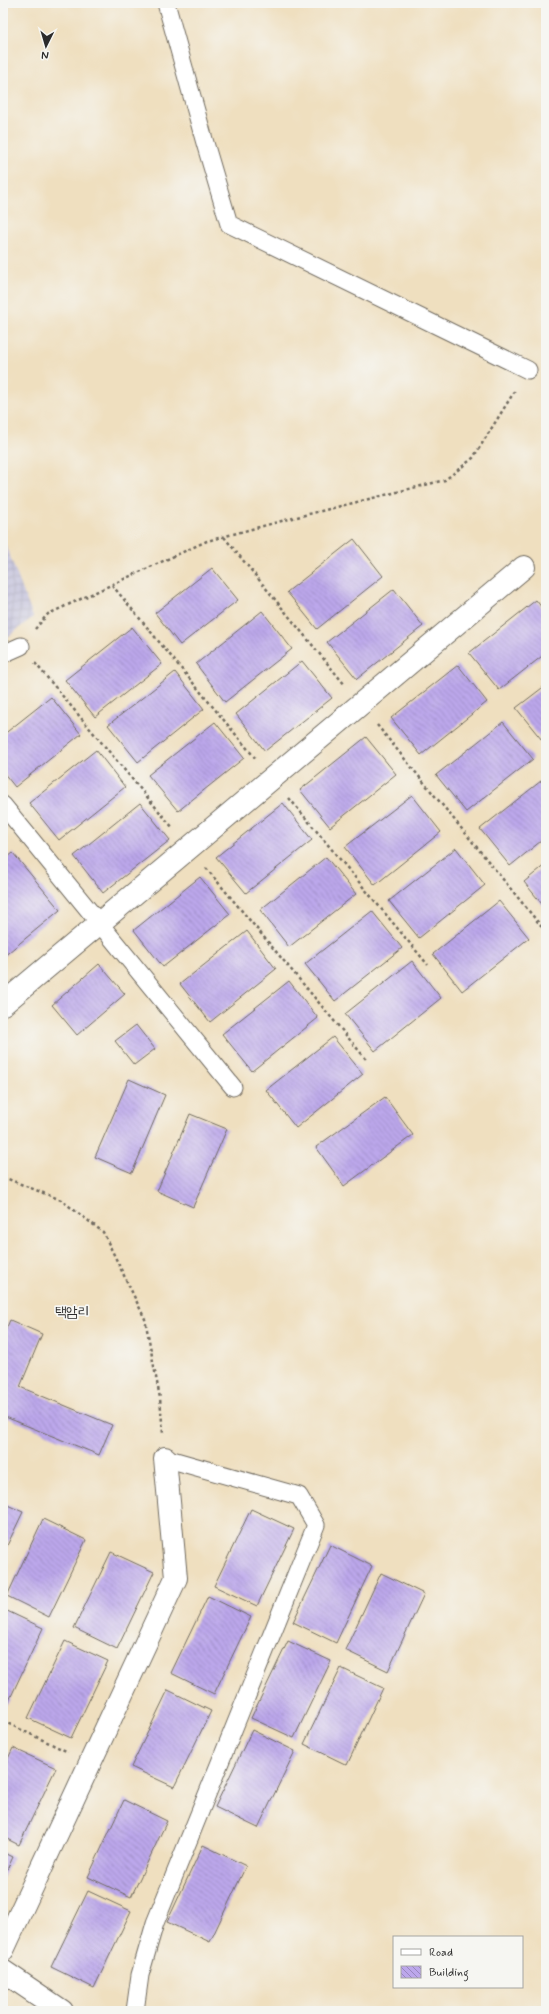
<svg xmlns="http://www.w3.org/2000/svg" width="549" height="2014" viewBox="0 0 549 2014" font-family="Mynerve,'Poor Story',sans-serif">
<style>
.industrial{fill:url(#industrial-grid)}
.building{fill:url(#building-back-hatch)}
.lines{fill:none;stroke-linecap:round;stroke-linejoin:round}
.lane-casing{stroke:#706a5f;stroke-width:19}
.street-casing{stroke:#706a5f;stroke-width:24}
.path{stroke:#706a5f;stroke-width:2.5;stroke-dasharray:3 3;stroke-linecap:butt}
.lane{stroke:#fff;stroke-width:17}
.street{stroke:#fff;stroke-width:22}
.labels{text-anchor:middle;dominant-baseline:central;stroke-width:3.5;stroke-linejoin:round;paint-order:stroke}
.quarter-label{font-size:14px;fill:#2b2b2b;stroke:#f6f6f2}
</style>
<defs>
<pattern id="industrial-grid" width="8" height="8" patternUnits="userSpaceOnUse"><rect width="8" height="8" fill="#c3c1db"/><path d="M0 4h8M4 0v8" fill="none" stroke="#a8a6bc"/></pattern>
<pattern id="building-back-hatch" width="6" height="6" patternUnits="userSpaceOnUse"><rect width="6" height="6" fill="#bca7eb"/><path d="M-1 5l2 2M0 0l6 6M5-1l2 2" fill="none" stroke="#9988bf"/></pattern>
</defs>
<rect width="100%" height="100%" fill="#f6f6f2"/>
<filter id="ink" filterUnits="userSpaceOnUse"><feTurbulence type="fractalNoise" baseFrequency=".025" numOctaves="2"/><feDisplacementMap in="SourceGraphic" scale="8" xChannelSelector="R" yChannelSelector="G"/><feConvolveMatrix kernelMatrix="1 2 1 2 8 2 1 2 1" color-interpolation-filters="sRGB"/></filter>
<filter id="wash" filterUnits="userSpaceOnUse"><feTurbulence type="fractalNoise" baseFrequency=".012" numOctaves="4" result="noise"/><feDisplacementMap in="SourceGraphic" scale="16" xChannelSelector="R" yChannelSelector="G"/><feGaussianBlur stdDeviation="0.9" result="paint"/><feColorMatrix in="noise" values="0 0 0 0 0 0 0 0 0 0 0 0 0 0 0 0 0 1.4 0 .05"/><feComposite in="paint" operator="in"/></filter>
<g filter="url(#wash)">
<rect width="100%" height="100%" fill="#efdfbf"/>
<!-- industrial -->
<polygon class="industrial" points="3,538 33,617 3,641"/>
<g id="blocks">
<!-- building -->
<g class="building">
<polygon points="354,539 383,576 317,629 287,592"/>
<polygon points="212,568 238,600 180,645 155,613"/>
<polygon points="394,589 423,626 357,679 327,642"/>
<polygon points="536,600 546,613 546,653 499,690 469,653"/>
<polygon points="262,611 292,649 225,702 196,664"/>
<polygon points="132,627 162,664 95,717 65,680"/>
<polygon points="302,661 332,698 265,751 236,714"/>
<polygon points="458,665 487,702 421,755 391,718"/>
<polygon points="175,672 204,709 138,762 108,725"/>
<polygon points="546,685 546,745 516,708"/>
<polygon points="51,697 81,734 15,787 3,772 3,735"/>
<polygon points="215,722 244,758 178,811 148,775"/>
<polygon points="503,722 533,759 466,812 436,775"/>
<polygon points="366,737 396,774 330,827 300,790"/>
<polygon points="96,750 125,787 59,840 29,803"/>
<polygon points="546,777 546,837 510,866 480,829"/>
<polygon points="412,795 441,832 375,885 345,847"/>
<polygon points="140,803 170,840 103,893 74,856"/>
<polygon points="283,803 312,840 246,893 216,857"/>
<polygon points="456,848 485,885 419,938 389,901"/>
<polygon points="13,853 60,910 3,957 3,861"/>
<polygon points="326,857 356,894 289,947 260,910"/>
<polygon points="546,864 546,909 524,882"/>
<polygon points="200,877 230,914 163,967 134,930"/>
<polygon points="499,901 529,938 462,991 433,954"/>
<polygon points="372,911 402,948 335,1001 305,964"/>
<polygon points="247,931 276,969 210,1022 180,984"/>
<polygon points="412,961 441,998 375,1051 345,1014"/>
<polygon points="99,964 125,994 77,1035 52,1005"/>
<polygon points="289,981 318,1018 252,1071 222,1034"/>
<polygon points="136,1025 155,1049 134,1065 115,1041"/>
<polygon points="333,1037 363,1074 296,1128 266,1090"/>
<polygon points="129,1079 165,1095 132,1173 95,1157"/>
<polygon points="385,1097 413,1135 344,1186 316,1147"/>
<polygon points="190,1114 227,1129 193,1207 157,1191"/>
<polygon points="10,1320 42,1334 20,1387 112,1425 99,1455 3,1416 3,1336"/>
<polygon points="3,1503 23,1512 3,1554"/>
<polygon points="251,1509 294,1529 257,1606 214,1586"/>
<polygon points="43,1519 86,1540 49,1617 7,1596"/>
<polygon points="330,1545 372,1566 336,1643 293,1622"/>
<polygon points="111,1552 154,1572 117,1649 74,1628"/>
<polygon points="381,1573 424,1594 388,1671 345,1650"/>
<polygon points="208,1596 251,1617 214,1694 171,1673"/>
<polygon points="3,1609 43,1628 7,1705 3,1703"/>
<polygon points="65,1641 108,1661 71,1738 28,1718"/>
<polygon points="288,1641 331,1661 294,1738 251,1718"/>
<polygon points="341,1668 383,1688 347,1765 304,1744"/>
<polygon points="168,1690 211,1711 174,1787 131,1767"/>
<polygon points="252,1730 295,1751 258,1828 215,1807"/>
<polygon points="13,1748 56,1768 19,1845 3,1837 3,1769"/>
<polygon points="124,1800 167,1821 131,1897 88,1877"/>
<polygon points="203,1845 246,1866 210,1942 167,1922"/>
<polygon points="3,1852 13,1857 3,1878"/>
<polygon points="88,1891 131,1911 94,1988 51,1967"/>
</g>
</g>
</g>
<g filter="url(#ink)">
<use href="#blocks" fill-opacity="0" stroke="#706a5f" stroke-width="1"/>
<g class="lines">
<defs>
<g id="lane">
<polyline points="166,3 205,143 229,224 528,370"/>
<polyline points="3,654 21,646"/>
<polyline points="3,805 233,1087"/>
<polyline points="135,2011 140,1975 155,1923 316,1525 299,1496 165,1458"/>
</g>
<g id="street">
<polyline points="3,1004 524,567"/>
<polyline points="3,1950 176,1578 165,1458"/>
<polyline points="3,1971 62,2011"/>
</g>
</defs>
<!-- lane casing -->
<use href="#lane" class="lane-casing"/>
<!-- street casing -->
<use href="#street" class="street-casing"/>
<!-- path -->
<g class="path">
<polyline points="224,537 345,685"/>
<polyline points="112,585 256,759"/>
<polyline points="542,586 546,590"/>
<polyline points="35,629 48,614 207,541 289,519 445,480 473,458 516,389"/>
<polyline points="35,663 173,828"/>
<polyline points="377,725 546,932"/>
<polyline points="289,798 428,965"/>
<polyline points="206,868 366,1059"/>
<polyline points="3,1177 61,1200 103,1232 145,1319 160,1398 163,1434"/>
<polyline points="3,1721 68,1752"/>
</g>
<!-- lane -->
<use href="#lane" class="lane"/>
<!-- street -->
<use href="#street" class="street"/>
</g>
</g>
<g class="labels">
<!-- quarter labels -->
<g class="quarter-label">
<text x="72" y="1312">택암리</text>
</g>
</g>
<!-- margin -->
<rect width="549" height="2014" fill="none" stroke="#f6f6f2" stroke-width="16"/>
<!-- legend -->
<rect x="393" y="1936" width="130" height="52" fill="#f6f6f2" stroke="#a5a5a2"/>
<rect x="401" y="1949" width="20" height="6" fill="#ffffff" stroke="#a5a5a2"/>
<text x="429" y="1956" font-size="12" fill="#2b2b2b">Road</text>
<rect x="401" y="1966" width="20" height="12" fill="url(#building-back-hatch)" stroke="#a5a5a2"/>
<text x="429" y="1976" font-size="12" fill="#2b2b2b">Building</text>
<!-- north arrow -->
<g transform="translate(46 46) rotate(185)" stroke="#f6f6f2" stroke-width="3" paint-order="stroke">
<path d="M0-3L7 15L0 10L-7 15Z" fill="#2b2b2b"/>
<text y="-6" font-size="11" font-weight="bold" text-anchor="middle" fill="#2b2b2b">N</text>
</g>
</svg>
